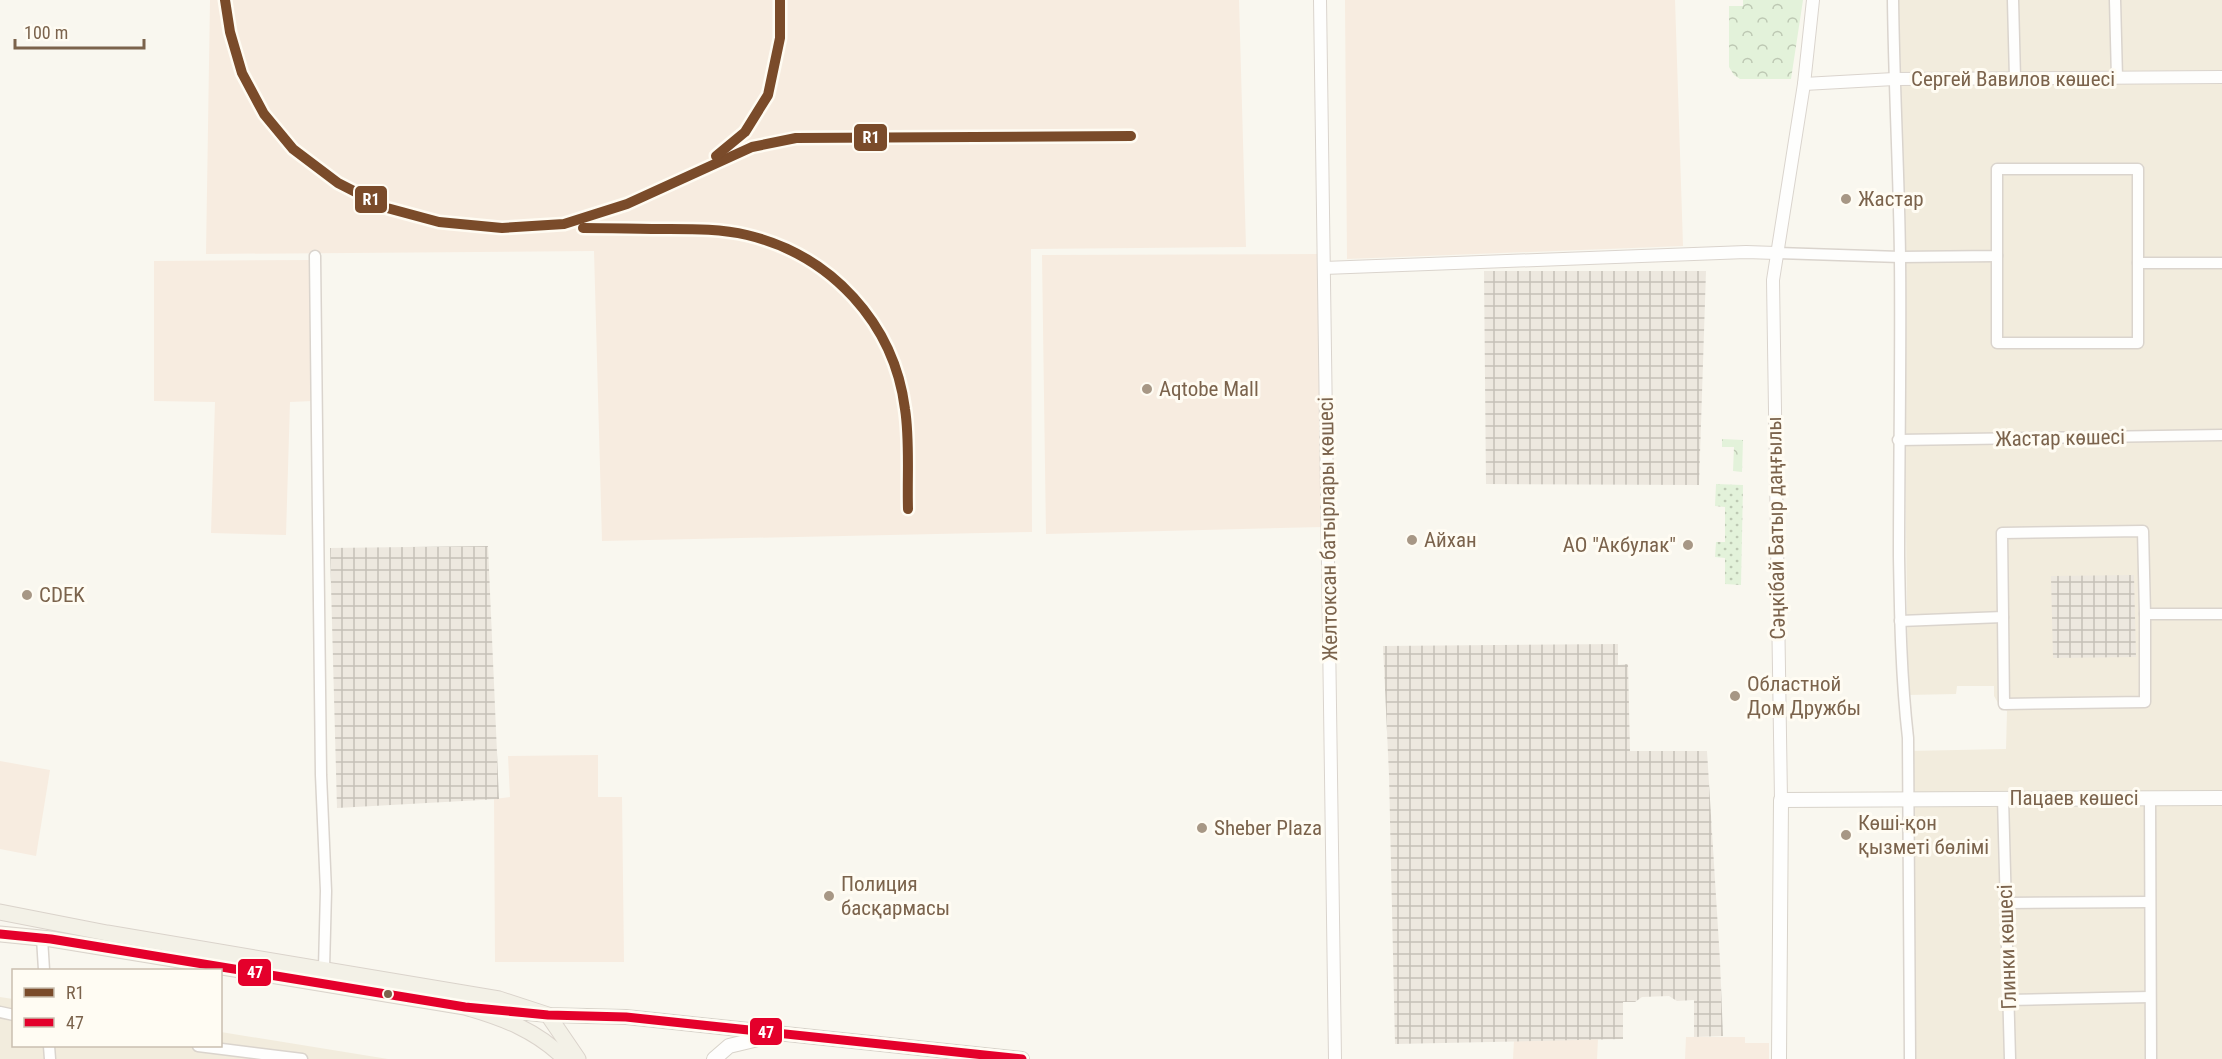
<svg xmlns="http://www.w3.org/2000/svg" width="2222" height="1059" viewBox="0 0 2222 1059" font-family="'Roboto Condensed',sans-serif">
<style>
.residential{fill:#f2ecdd}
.commercial{fill:#f7ece0}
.industrial{fill:url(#industrial-grid)}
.grass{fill:url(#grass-dots)}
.forest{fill:url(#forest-crowns)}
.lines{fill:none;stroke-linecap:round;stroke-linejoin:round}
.minor-casing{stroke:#dad4cd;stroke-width:13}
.tertiary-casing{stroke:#dad4cd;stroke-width:14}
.secondary-casing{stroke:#d8d3ca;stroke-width:16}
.primary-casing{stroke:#dad3cb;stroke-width:17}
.minor{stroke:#fefefd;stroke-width:10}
.tertiary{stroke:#fefefd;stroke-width:12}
.secondary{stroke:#fefefd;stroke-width:14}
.primary{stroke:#f3f1e7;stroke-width:15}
.bus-1-casing{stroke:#fffcf3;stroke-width:14}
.bus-1{stroke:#e4002b;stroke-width:9}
.rail-1-casing{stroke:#fffcf3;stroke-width:15}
.rail-1{stroke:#7a4b2a;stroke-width:10}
.poi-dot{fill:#a79785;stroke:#fffcf3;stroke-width:2}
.bus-dot{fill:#7b634c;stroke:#fffcf3;stroke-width:2}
.labels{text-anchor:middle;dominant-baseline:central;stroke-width:6;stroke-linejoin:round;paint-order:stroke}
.street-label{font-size:21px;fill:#7b634c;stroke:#fffcf3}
.poi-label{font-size:21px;fill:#7b634c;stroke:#fffcf3;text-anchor:start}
.line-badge{stroke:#fffcf3;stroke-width:2}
.badge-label{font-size:16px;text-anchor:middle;font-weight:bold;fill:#fff}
</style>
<defs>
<pattern id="industrial-grid" width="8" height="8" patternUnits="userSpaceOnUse" patternTransform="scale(1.5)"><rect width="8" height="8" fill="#ede8df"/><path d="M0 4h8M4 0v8" fill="none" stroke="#c5c0b7"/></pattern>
<pattern id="grass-dots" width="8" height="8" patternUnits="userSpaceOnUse" patternTransform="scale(1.5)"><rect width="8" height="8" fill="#e3f2da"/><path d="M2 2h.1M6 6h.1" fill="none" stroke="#bdc8b3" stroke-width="1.8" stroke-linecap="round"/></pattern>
<pattern id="forest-crowns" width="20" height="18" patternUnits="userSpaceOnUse" patternTransform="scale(1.5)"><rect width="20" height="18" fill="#e3f2da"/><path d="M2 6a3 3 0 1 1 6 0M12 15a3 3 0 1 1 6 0" fill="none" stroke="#bdc8b3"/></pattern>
</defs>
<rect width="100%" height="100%" fill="#f9f7ef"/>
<!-- residential -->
<g class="residential">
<polygon points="1893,0 2222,0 2222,1059 1910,1059 1908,751 2006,749 2007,711 2001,708 1994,696 1994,686 1957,686 1956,694 1908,695 1905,440"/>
<polygon points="0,997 13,999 14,1046 220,1046 221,1032 388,1059 0,1059"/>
</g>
<!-- commercial -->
<g class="commercial">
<polygon points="210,0 1239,0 1246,247 1031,249 1032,532 602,541 594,251 206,254"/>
<polygon points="1345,0 1675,0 1683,246 1347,259"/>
<polygon points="1318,254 1323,527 1046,534 1042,255"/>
<polygon points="313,260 313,401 290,402 286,535 211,533 215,402 154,401 154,261"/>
<polygon points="598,755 598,797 622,797 624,962 495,962 494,799 510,797 508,756"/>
<polygon points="0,761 50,770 36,856 0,849"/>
<polygon points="1686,1037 1745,1037 1745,1043 1769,1043 1769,1059 1685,1059"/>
<polygon points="1598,1039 1597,1059 1513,1059 1514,1041"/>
</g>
<!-- industrial -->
<g class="industrial">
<polygon points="1484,271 1706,271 1699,485 1486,484"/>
<polygon points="488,546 499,799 337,808 330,548"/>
<polygon points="2134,575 2136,657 2053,658 2051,576"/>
<polygon points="1618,644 1618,665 1628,664 1630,751 1707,751 1720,961 1723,1036 1694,1037 1694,1000 1677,1001 1669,996 1642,997 1635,1002 1623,1002 1623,1039 1395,1044 1389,775 1383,646"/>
</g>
<!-- grass -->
<polygon class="grass" points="1716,484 1743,485 1741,585 1725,584 1725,558 1715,557 1716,542 1725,542 1725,507 1715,506"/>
<!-- forest -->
<g class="forest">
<polygon points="1743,0 1803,0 1791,79 1740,79 1734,75 1729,67 1729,6 1743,6"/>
<polygon points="1722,439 1743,440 1742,472 1733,471 1734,447 1722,447"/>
</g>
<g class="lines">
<defs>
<g id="minor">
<path d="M1893,0C1894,86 1899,172 1900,258C1901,358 1899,457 1899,557C1900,617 1901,677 1908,738L1910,1059"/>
<polyline points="2013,0 2015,78"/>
<polyline points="2115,0 2117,78"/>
<polyline points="1776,253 1900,257 1997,256 1997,169 2138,169 2138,263"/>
<polyline points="315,256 321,775 326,891 324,968"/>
<polyline points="1997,256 1997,343 2138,343 2138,263 2222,263"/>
<polyline points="1898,440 2222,435"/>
<polyline points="2003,617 2004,704 2145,702 2145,614 2222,614"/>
<polyline points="1900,621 2003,617 2002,533 2143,531 2145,614"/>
<polyline points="2003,798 2010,1059"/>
<polyline points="2150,798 2151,1059"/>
<polyline points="2006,903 2149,902"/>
<polyline points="42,938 44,970"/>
<polyline points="2008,1000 2150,997"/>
<polyline points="0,1012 14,1015"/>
<polyline points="49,1046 50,1059"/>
<polyline points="198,1046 302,1059"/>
</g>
<g id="tertiary">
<polyline points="1320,0 1335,1059"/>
<polyline points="1804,84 1894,79 2222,77"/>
<polyline points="1324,268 1746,252 1776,253"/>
<polyline points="1781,800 1773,280 1804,84 1813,0"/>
</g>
<g id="secondary">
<polyline points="483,1009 548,1015 626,1017 1022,1059"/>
<polyline points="714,1059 729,1046 766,1037"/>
<polyline points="1779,1059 1781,800 2222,798"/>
</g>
<g id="primary">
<polyline points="0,912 107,933 499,999 548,1015 578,1059"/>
<path d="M0,934L51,939L465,1007C503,1018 536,1030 565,1059"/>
</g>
</defs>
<!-- minor casing -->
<use href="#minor" class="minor-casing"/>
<!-- tertiary casing -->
<use href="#tertiary" class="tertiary-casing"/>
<!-- secondary casing -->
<use href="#secondary" class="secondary-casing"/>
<!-- primary casing -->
<use href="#primary" class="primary-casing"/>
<!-- minor -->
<use href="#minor" class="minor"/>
<!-- tertiary -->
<use href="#tertiary" class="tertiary"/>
<!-- secondary -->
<use href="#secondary" class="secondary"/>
<!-- primary -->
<use href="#primary" class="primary"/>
<defs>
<polyline id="bus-1" points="0,934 51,939 465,1007 548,1015 626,1017 1022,1059"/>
</defs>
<!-- bus-1 casing -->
<use href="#bus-1" class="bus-1-casing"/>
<!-- bus-1 -->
<use href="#bus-1" class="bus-1"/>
<defs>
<g id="rail-1">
<polyline points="225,0 230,32 242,73 264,114 293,149 338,183 387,208 439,222 502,228 564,224 627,204 752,147 796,138 1131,136"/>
<polyline points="716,156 745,132 768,95 780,38 780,0"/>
<path d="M583,228C612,228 641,229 670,229C695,229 722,229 747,235C831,255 894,323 905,409C910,441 907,476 908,509"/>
</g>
</defs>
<!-- rail-1 casing -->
<use href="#rail-1" class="rail-1-casing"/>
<!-- rail-1 -->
<use href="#rail-1" class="rail-1"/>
</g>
<!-- markers -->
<g class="poi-dot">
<circle cx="1846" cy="199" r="6"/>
<circle cx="1147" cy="389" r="6"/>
<circle cx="1412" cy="540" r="6"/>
<circle cx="1688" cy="545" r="6"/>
<circle cx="27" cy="595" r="6"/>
<circle cx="1735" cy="696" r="6"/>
<circle cx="1202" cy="828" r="6"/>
<circle cx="1846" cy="835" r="6"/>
<circle cx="829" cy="896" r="6"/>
</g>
<circle class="bus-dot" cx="388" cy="994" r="5"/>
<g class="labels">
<!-- street labels -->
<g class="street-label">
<text x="2013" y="79">Сергей Вавилов көшесі</text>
<text transform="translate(2060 438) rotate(-1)">Жастар көшесі</text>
<text transform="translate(1776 528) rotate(-91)">Сәңкібай Батыр даңғылы</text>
<text transform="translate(1328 529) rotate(-91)">Желтоксан батырлары көшесі</text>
<text x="2074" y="798">Пацаев көшесі</text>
<text transform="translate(2007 947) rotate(-92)">Глинки көшесі</text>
</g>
<!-- poi labels -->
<g class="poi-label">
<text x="1858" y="199">Жастар</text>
<text x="1159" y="389">Aqtobe Mall</text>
<text x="1424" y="540">Айхан</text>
<text x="1676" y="545" text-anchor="end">АО "Акбулак"</text>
<text x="39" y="595">CDEK</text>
<text x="1747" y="684">Областной<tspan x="1747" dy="24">Дом Дружбы</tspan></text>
<text x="1858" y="823">Көші-қон<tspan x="1858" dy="24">қызметі бөлімі</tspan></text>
<text x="1214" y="828">Sheber Plaza</text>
<text x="841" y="884">Полиция<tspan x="841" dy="24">басқармасы</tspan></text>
</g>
</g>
<g class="line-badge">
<rect x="853" y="123" width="35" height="29" rx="6" fill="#7a4b2a"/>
<rect x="354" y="185" width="34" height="29" rx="6" fill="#7a4b2a"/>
<rect x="237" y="958" width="35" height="29" rx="6" fill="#e4002b"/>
<rect x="749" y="1017" width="34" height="29" rx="6" fill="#e4002b"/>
</g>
<g class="badge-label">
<text x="871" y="143">R1</text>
<text x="371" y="205">R1</text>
<text x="255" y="978">47</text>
<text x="766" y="1038">47</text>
</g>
<!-- legend -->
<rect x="12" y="969" width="210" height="78" fill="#fffcf3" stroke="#cabfb0" stroke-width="1.5"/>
<rect x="24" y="988" width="30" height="9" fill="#7a4b2a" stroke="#cabfb0" stroke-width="1.5"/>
<text x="66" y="999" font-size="18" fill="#7b634c">R1</text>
<rect x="24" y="1018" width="30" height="9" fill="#e4002b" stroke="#cabfb0" stroke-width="1.5"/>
<text x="66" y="1029" font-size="18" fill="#7b634c">47</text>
<!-- scale -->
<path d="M15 39v9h129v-9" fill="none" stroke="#7b634c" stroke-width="3"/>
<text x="24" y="39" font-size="18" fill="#7b634c" stroke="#fffcf3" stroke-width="4.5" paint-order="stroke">100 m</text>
</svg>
